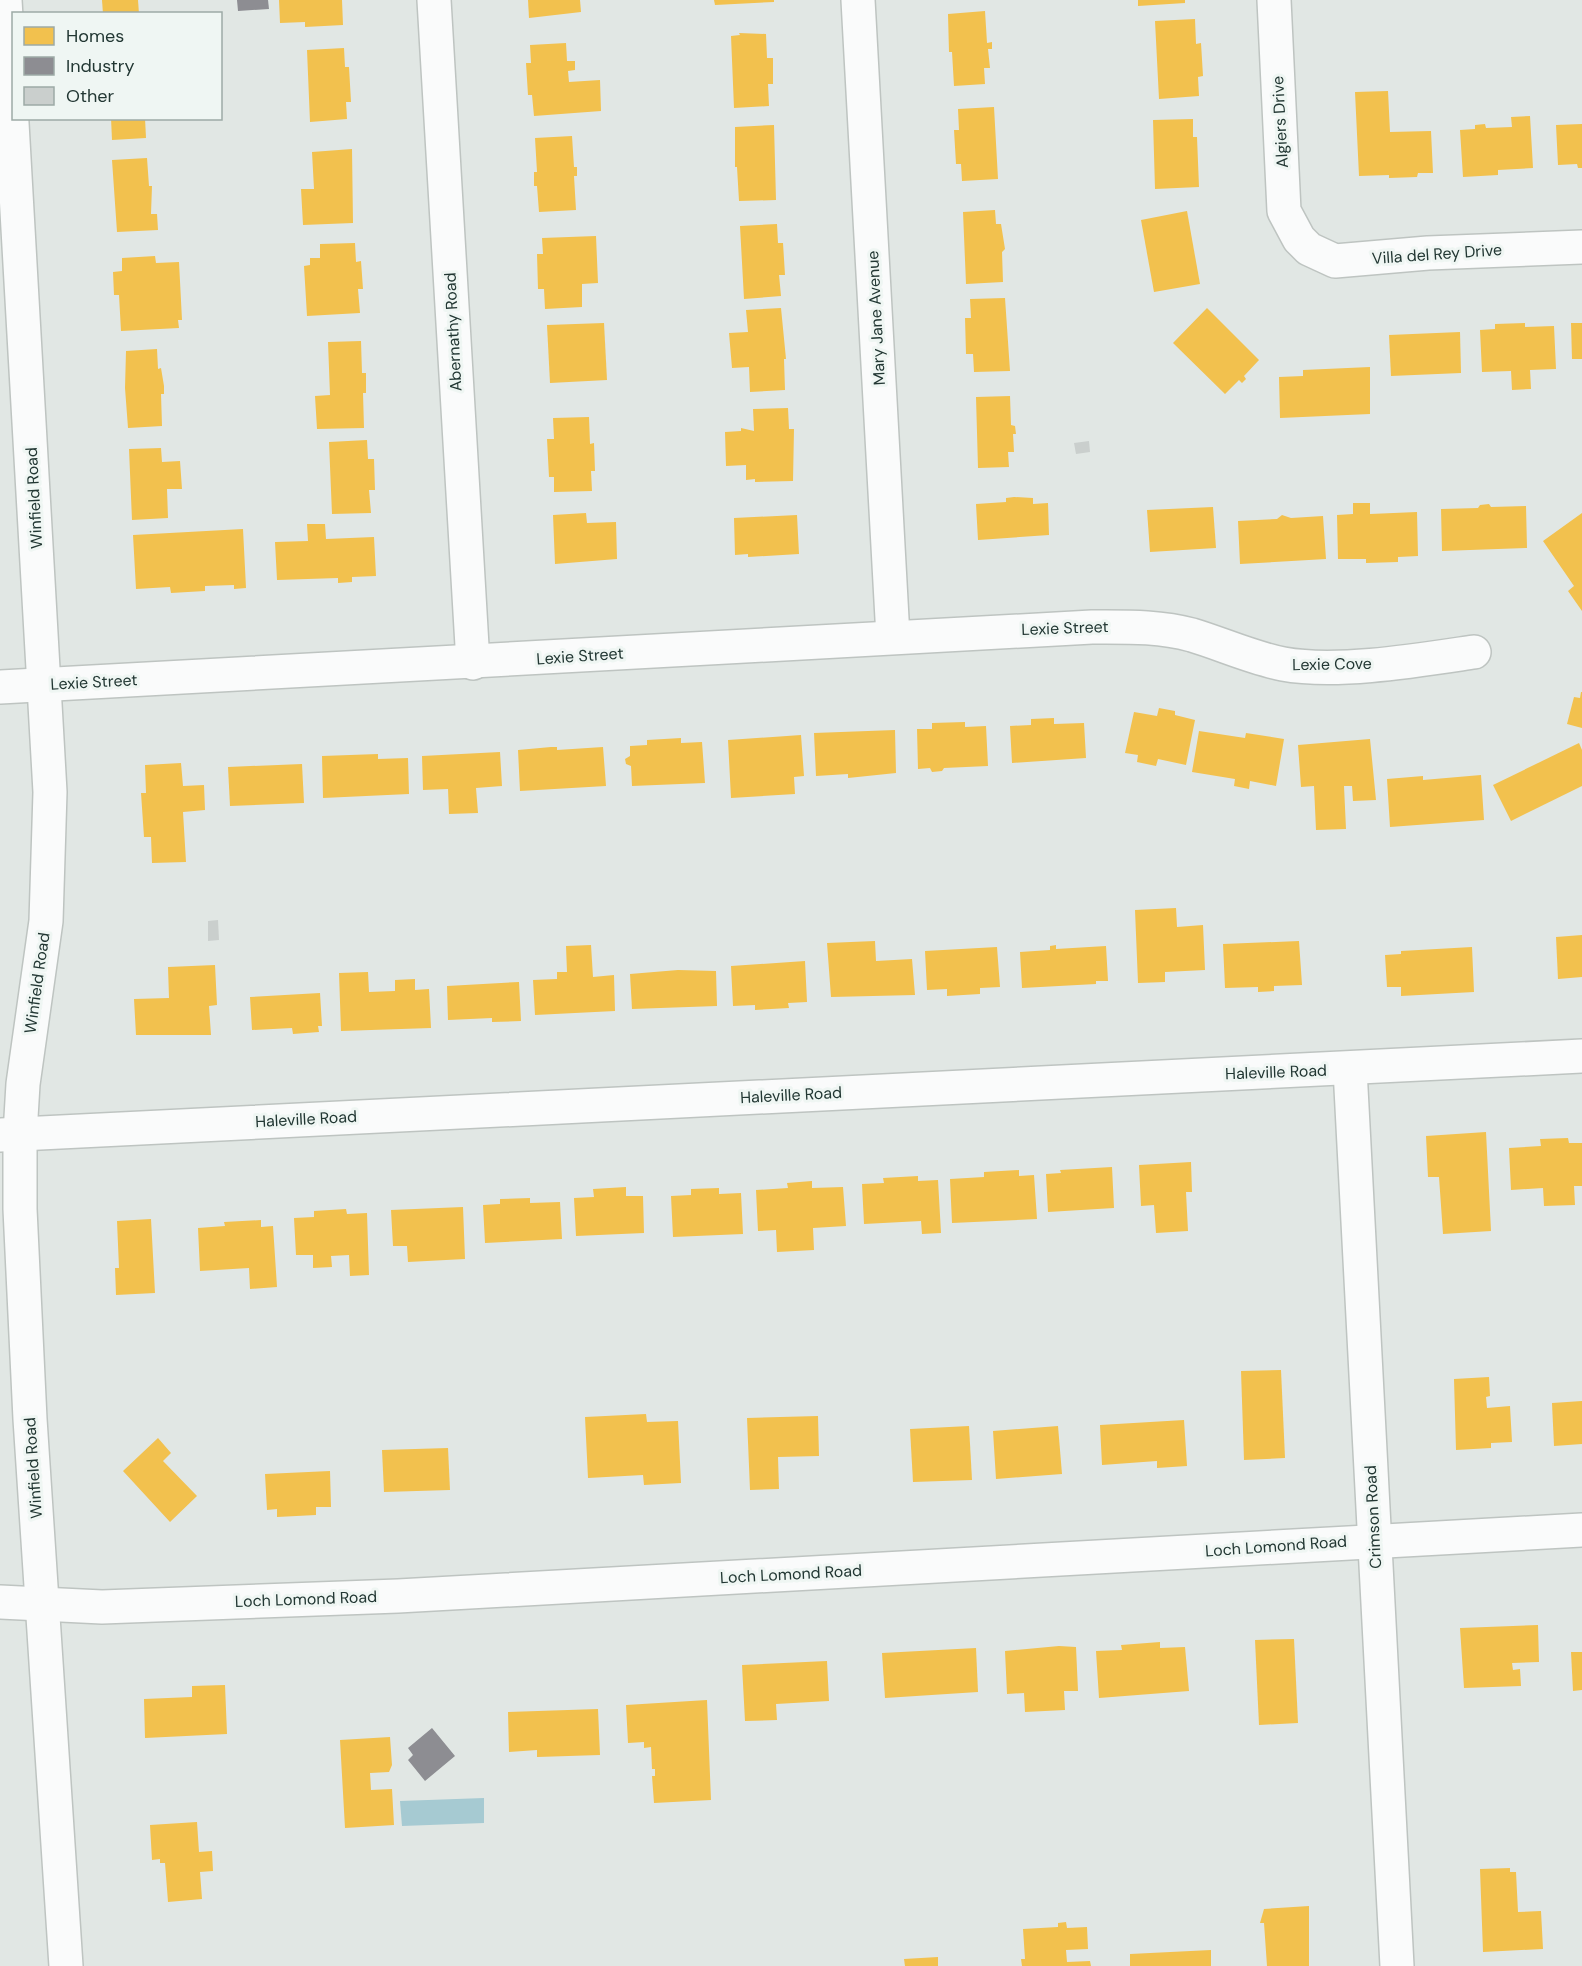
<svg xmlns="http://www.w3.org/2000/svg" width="1582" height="1966" viewBox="0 0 1582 1966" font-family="'DM Sans',sans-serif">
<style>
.water{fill:#a6cad2}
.homes{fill:#f2c14e}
.industry{fill:#8d8d92}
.building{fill:#cacfcd}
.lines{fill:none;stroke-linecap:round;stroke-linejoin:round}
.minor-casing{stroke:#bec4c1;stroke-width:36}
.minor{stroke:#fafbfb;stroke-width:33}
.labels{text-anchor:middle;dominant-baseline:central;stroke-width:6;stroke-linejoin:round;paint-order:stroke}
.street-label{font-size:16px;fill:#223733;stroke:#eff6f3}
</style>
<rect width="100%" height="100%" fill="#e1e7e4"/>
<!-- water -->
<polygon class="water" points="484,1798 484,1823 402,1826 400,1801"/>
<!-- homes -->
<g class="homes">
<polygon points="102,0 138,0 139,14 103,14"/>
<polygon points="279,0 342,0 343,25 305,27 305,22 280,23"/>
<polygon points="528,0 580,0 581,12 529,18"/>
<polygon points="714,0 774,0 774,2 715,5"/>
<polygon points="1138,0 1185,0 1185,3 1138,6"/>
<polygon points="985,11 987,43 992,42 992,49 988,49 990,68 984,68 985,84 954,86 952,52 949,52 948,14"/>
<polygon points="1195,19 1196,44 1201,43 1203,76 1198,77 1199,96 1159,99 1155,21"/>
<polygon points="739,33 766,34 767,58 773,58 773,84 768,84 769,106 734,108 731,36 740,35"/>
<polygon points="566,43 567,61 575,61 575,70 568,71 569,82 600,80 601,111 534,116 532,95 528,95 526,63 531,63 530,45"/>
<polygon points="344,48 345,67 349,67 351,102 346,102 347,119 310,122 307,50"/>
<polygon points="1388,91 1390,132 1431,131 1433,173 1418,173 1417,177 1389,178 1389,175 1359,176 1355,92"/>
<polygon points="994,107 998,179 962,181 961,164 956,164 954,130 959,130 958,109"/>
<polygon points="1530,116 1533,168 1498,170 1498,175 1463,177 1460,130 1475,129 1475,125 1485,124 1486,128 1512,127 1511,117"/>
<polygon points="111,118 145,118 146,138 112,140"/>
<polygon points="1193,119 1193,137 1197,137 1199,187 1155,189 1153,120"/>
<polygon points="1582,124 1582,168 1578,168 1577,164 1558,165 1556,125"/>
<polygon points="774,125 776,200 739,201 737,167 735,167 735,127"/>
<polygon points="572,136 574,167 577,167 577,176 574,176 576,210 539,212 537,186 534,186 534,172 537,172 535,138"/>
<polygon points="352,149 353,223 303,225 301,189 314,189 312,152"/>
<polygon points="147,158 149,186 152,186 151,214 157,214 158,230 117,232 112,160"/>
<polygon points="995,210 996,224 1001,224 1005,249 1002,252 1003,282 966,284 963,212"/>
<polygon points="1187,211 1200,284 1154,292 1141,220"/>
<polygon points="777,224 778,243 783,243 785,275 779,275 781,296 744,299 740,226"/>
<polygon points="596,236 598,283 582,284 582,307 545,309 544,289 538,289 537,254 543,254 542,238"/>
<polygon points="355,243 356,262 361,261 363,289 358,289 360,313 307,316 304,266 310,265 310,258 320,258 320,244"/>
<polygon points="155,256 156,263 179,262 182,320 178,320 179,328 121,331 119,295 114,295 113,272 122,271 122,258"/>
<polygon points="1005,298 1010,371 974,372 973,354 966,354 965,318 971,318 970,299"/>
<polygon points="781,308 786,359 784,359 785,390 750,392 749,367 732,368 729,333 748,332 746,310"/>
<polygon points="1207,308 1259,360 1244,376 1246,379 1242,383 1239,380 1225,394 1173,343"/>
<polygon points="604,323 607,380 550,383 547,325"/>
<polygon points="1525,323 1525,327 1554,326 1556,369 1530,370 1531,389 1512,390 1511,371 1482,372 1480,330 1495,329 1495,324"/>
<polygon points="1571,323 1582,323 1582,359 1572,359"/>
<polygon points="1460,332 1461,373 1391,376 1389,335"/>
<polygon points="361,341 362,373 366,373 366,393 363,393 364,428 317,429 315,396 330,395 328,342"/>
<polygon points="157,349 158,369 161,368 164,386 164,394 161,394 162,426 128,428 125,388 126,351"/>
<polygon points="1370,367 1370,414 1280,418 1279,377 1303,376 1303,370"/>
<polygon points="1010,396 1011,425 1015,426 1016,434 1013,434 1014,452 1008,452 1009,467 978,468 976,397"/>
<polygon points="788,408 789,429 794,429 793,481 755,482 755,479 746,480 746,465 726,466 725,432 741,431 741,428 754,431 753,409"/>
<polygon points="589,417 590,444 594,443 595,471 591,471 592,491 554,492 554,477 549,477 547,439 554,439 553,418"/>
<polygon points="367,440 368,459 374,459 375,490 369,490 371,513 332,514 329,442"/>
<polygon points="161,448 162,462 180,461 182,489 167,489 168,518 132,520 129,449"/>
<polygon points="1014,497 1033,498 1033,504 1048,503 1049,535 978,540 976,504 1006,502 1006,498"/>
<polygon points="1353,503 1370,503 1370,514 1417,512 1418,556 1398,557 1398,562 1366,563 1366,559 1338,559 1337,515 1353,514"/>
<polygon points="1489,504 1491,507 1526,506 1527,548 1442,551 1441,509 1478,508 1480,505"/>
<polygon points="1213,507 1216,548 1150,552 1147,510"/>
<polygon points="586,513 587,523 616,522 617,559 555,564 553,515"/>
<polygon points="1582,513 1582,611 1568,591 1574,586 1543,541"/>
<polygon points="797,515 799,554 748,557 748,554 735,555 734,518"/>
<polygon points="1282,515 1291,518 1323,516 1326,559 1240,564 1238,521 1277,519"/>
<polygon points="307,524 325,524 326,539 374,537 376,576 352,577 352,582 338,583 338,578 277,580 275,542 308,541"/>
<polygon points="243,529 246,588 234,589 234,585 205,586 205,591 171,593 170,587 136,589 133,535"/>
<polygon points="1581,692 1582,692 1582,728 1567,724 1574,697 1580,698"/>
<polygon points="1159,708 1175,711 1175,715 1195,720 1186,765 1158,759 1156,766 1137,762 1138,755 1125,753 1134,712 1157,716"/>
<polygon points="1054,718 1054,724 1084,723 1086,758 1012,763 1010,726 1031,725 1031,719"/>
<polygon points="965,722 965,727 986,726 988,766 944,768 942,771 932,772 930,768 918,769 917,729 932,729 932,723"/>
<polygon points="895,730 896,773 848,778 848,774 816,776 814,733"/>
<polygon points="1199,731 1245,738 1246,733 1284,739 1276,786 1250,781 1249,789 1234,786 1235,779 1192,772"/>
<polygon points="801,735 804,776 794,777 795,794 731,798 728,740"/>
<polygon points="681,738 681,743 702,742 705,783 632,786 631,766 626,764 625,759 630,756 630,746 647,745 647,740"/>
<polygon points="1370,739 1376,800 1353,801 1352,786 1344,786 1346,829 1316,830 1314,786 1301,787 1298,745"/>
<polygon points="1579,743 1582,750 1582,786 1511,821 1493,785"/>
<polygon points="551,747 557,747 557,750 603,747 606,786 520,791 518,750"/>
<polygon points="500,752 502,786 476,788 478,813 449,814 448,789 423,790 422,756"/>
<polygon points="378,754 378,759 408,758 409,794 323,798 322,756"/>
<polygon points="181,763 183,786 204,785 205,810 183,812 186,862 152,863 151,837 144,837 141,793 146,793 145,765"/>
<polygon points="302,764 304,803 230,806 228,767"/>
<polygon points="1481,775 1484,820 1390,827 1387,779 1423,776 1423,780"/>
<polygon points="1176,908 1177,927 1203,925 1205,970 1165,972 1165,982 1138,983 1135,910"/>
<polygon points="1582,935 1582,977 1558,979 1556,937"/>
<polygon points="875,941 876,961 912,959 915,995 831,997 827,943"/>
<polygon points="1299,941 1302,985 1274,986 1274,991 1258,992 1258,987 1225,988 1223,944"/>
<polygon points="591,945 593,977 614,975 615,1011 535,1015 533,980 557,979 557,972 567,972 566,946"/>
<polygon points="1056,945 1056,949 1106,946 1108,981 1096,981 1096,984 1022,988 1020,952 1050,950 1050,946"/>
<polygon points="997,947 1000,987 980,988 980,994 947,996 947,989 927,990 925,951"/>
<polygon points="1472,947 1474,992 1401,996 1401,987 1387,987 1385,955 1401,954 1401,951"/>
<polygon points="805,961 807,1002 788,1003 789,1008 755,1010 755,1005 733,1006 731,966"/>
<polygon points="215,965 217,1005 209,1006 211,1035 136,1035 134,999 169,998 168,967"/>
<polygon points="678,970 716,971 717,1006 632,1009 630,974"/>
<polygon points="368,972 369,992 395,991 395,980 415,979 415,990 429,989 431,1028 341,1031 339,973"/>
<polygon points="519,982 521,1021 492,1022 492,1018 448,1020 447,986"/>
<polygon points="320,993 322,1026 318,1026 319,1032 293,1034 292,1028 252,1030 250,997"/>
<polygon points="1486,1132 1491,1231 1443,1234 1439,1177 1428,1177 1426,1136"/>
<polygon points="1568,1138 1569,1143 1582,1143 1582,1186 1574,1186 1575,1205 1544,1206 1543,1188 1511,1190 1509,1148 1541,1146 1540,1139"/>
<polygon points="1191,1162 1192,1192 1186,1192 1188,1231 1156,1233 1154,1205 1141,1206 1139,1165"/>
<polygon points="1112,1167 1114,1208 1048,1212 1046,1174 1061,1173 1060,1170"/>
<polygon points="1019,1170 1019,1176 1034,1175 1037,1219 952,1223 950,1179 984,1177 984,1172"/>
<polygon points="918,1176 918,1181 938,1180 941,1233 922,1234 921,1221 864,1224 862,1184 884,1183 883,1178"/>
<polygon points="812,1181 812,1188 843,1187 846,1226 813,1228 814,1250 777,1252 776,1230 758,1231 756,1190 788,1188 787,1183"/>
<polygon points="626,1187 626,1196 643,1196 644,1233 576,1236 574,1198 594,1197 593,1189"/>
<polygon points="719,1188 719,1194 741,1193 743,1234 673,1237 671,1196 691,1195 691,1189"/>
<polygon points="530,1198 530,1203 560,1202 562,1239 485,1243 483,1205 500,1204 500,1199"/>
<polygon points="463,1207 465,1259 408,1262 407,1246 393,1246 391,1210"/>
<polygon points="346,1209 347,1214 367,1213 369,1275 350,1276 349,1255 331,1256 332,1267 313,1268 313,1255 296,1255 294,1218 314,1217 314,1211"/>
<polygon points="151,1219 155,1293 116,1295 115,1268 119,1268 117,1221"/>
<polygon points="261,1220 261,1227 273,1226 277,1287 250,1289 249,1268 200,1271 198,1228 225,1226 224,1222"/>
<polygon points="1281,1370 1285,1458 1244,1460 1241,1371"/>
<polygon points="1489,1377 1490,1396 1486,1397 1487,1408 1510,1406 1512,1442 1491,1443 1491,1448 1456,1450 1454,1379"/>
<polygon points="1582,1401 1582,1444 1554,1446 1552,1403"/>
<polygon points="646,1414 647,1422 678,1421 681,1483 644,1485 643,1475 588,1478 585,1417"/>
<polygon points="818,1416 819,1456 778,1457 779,1489 750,1490 747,1418"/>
<polygon points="1184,1420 1187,1466 1157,1468 1157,1461 1102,1465 1100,1425"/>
<polygon points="969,1426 972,1480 913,1482 910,1429"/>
<polygon points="1058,1426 1062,1474 996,1479 993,1431"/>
<polygon points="158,1438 171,1453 163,1461 197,1496 170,1522 123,1471"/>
<polygon points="448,1448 450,1490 384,1492 382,1450"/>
<polygon points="330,1471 331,1507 316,1507 316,1515 277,1517 277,1509 267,1510 265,1474"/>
<polygon points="1538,1625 1539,1662 1512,1663 1513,1670 1520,1669 1521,1686 1464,1688 1460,1628"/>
<polygon points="1294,1639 1298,1723 1259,1725 1255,1640"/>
<polygon points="1160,1642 1160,1648 1185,1647 1189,1691 1099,1698 1096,1651 1122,1650 1121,1645"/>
<polygon points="1059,1646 1076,1647 1078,1691 1064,1691 1065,1710 1025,1712 1024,1693 1007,1694 1005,1651"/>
<polygon points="976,1648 978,1692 885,1698 882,1653"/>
<polygon points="1571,1652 1582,1652 1582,1690 1573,1691"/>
<polygon points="827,1661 829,1701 776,1704 777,1720 745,1721 742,1665"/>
<polygon points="225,1685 227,1734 145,1738 144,1699 192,1697 192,1686"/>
<polygon points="707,1700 711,1800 654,1803 652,1776 655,1776 655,1769 652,1769 651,1747 644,1748 644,1742 628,1743 626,1705"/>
<polygon points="598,1709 600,1755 537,1757 537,1750 509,1752 508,1712"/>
<polygon points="390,1737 392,1765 389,1772 370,1773 371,1790 392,1789 394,1825 345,1828 340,1740"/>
<polygon points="197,1822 199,1852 212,1851 213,1871 200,1872 202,1899 168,1902 165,1863 160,1863 160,1859 152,1860 150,1825"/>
<polygon points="1510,1868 1510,1872 1516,1872 1518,1912 1541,1911 1543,1949 1483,1952 1480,1869"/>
<polygon points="1309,1906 1309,1966 1267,1966 1264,1923 1260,1923 1264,1909"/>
<polygon points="1066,1922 1067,1928 1087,1927 1088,1949 1066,1950 1067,1962 1090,1961 1091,1966 1022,1966 1021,1959 1025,1959 1023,1929 1058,1927 1058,1923"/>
<polygon points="1211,1950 1211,1966 1130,1966 1130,1954"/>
<polygon points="938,1957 938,1966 905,1966 904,1959"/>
</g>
<!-- industry -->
<g class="industry">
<polygon points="237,0 268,0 269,9 238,11"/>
<polygon points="432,1728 455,1756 425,1781 408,1760 413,1755 408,1748"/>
</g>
<!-- building -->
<g class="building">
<polygon points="1089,441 1090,452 1076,454 1074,443"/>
<polygon points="218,920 219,940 208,941 208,921"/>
</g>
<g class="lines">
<defs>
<g id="minor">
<polyline points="5,0 50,792 46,921 23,1084 20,1134 20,1209 30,1419 66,1966"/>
<polyline points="434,0 473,663"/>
<polyline points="858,0 893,637"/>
<polyline points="1274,0 1284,211 1299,239 1309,249 1335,261 1428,253 1582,247"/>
<path d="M0,687L1092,627C1126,627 1159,626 1192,635C1222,644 1252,658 1283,664C1337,674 1420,660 1474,652"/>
<polyline points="1350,1069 1397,1966"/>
<polyline points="0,1135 1582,1056"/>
<polyline points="0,1602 102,1607 398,1596 1582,1530"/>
</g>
</defs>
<!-- minor casing -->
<use href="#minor" class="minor-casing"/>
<!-- minor -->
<use href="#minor" class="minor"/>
</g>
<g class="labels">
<!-- street labels -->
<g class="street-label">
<text transform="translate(1280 122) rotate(-93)">Algiers Drive</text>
<text transform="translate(1437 254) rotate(-4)">Villa del Rey Drive</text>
<text transform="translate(876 318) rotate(-93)">Mary Jane Avenue</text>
<text transform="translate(453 332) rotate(-93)">Abernathy Road</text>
<text transform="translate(34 498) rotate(-93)">Winfield Road</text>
<text transform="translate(1065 628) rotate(-2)">Lexie Street</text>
<text transform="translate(580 656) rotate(-4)">Lexie Street</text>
<text transform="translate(1332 664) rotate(-1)">Lexie Cove</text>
<text transform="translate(94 682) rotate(-3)">Lexie Street</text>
<text transform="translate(37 983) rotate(-82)">Winfield Road</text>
<text transform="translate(1276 1072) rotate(-2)">Haleville Road</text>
<text transform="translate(791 1095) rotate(-3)">Haleville Road</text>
<text transform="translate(306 1119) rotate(-3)">Haleville Road</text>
<text transform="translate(33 1468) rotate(-94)">Winfield Road</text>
<text transform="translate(1373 1517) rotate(-93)">Crimson Road</text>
<text transform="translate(1276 1546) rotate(-4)">Loch Lomond Road</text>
<text transform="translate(791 1574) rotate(-3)">Loch Lomond Road</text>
<text transform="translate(306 1599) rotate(-2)">Loch Lomond Road</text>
</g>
</g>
<!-- legend -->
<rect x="12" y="12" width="210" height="108" fill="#eff6f3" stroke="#9daaa6" stroke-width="1.5"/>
<rect x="24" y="27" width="30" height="18" fill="#f2c14e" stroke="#9daaa6" stroke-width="1.5"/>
<text x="66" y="42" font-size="18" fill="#223733">Homes</text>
<rect x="24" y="57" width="30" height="18" fill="#8d8d92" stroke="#9daaa6" stroke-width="1.5"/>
<text x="66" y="72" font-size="18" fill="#223733">Industry</text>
<rect x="24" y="87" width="30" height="18" fill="#cacfcd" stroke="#9daaa6" stroke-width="1.5"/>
<text x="66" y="102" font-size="18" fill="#223733">Other</text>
</svg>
